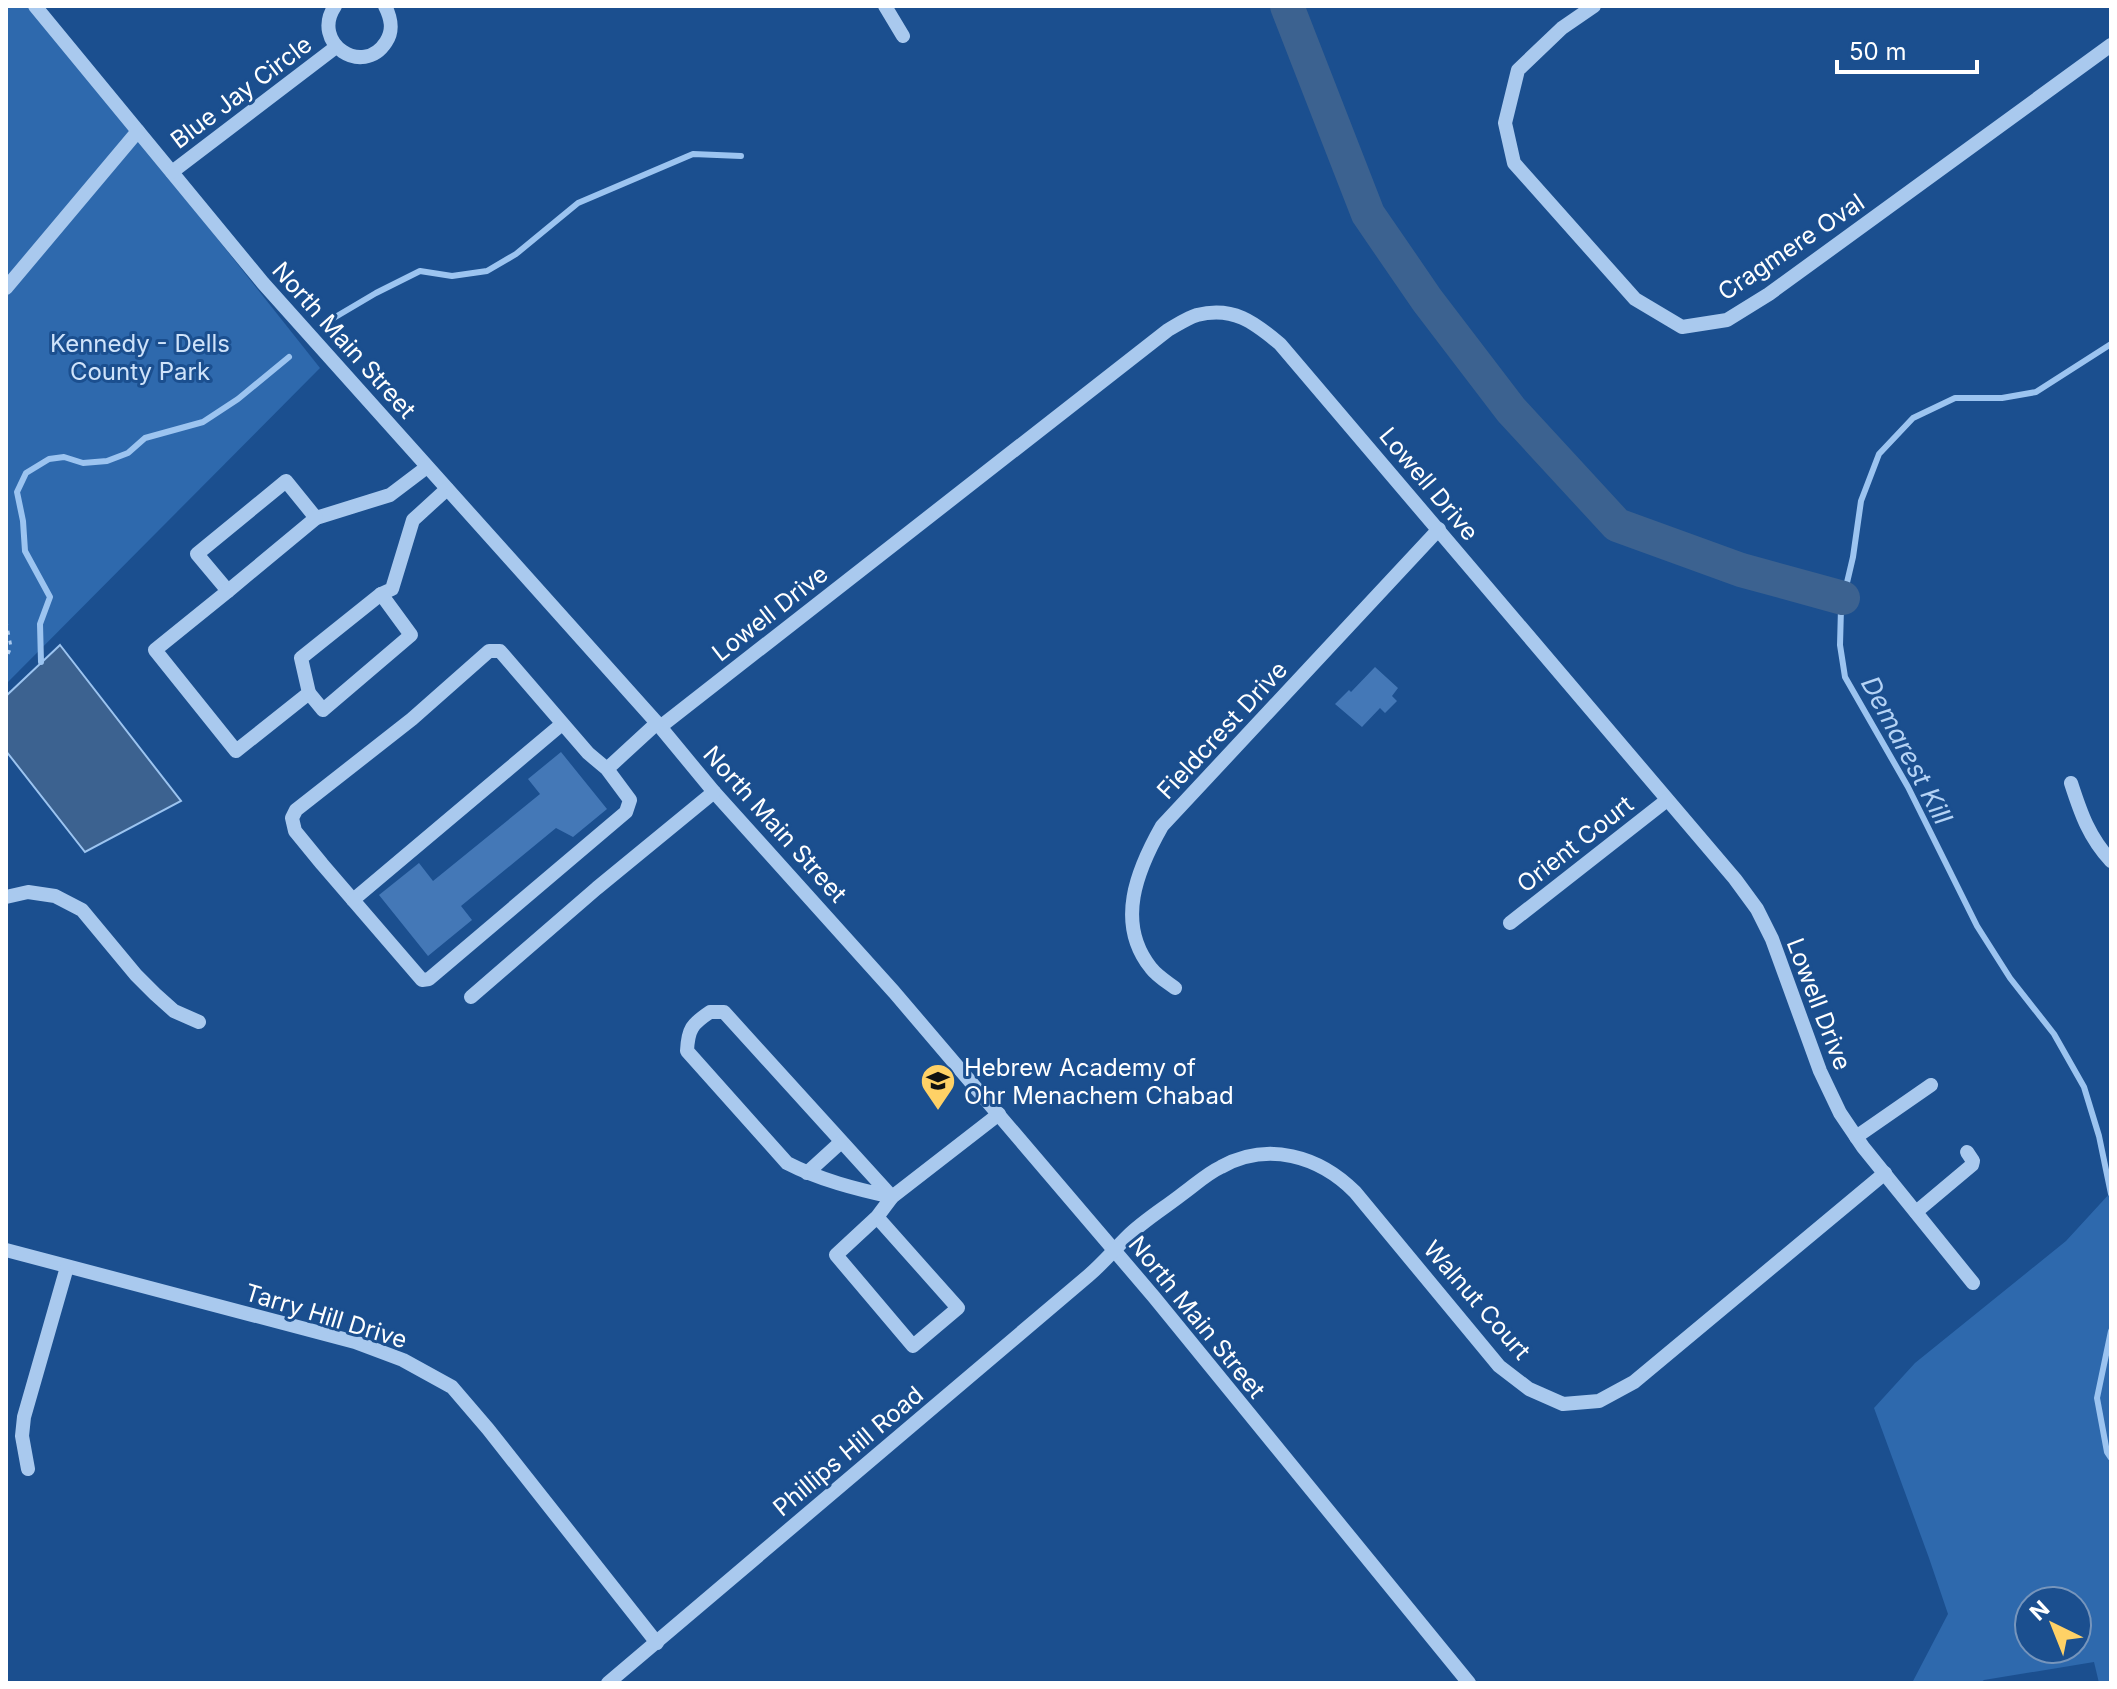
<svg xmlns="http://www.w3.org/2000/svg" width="2117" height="1689" viewBox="0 0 2117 1689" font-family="Inter,sans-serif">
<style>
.green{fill:#2e69ad;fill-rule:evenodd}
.water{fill:#3c6290;stroke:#9cc4f0;stroke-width:2}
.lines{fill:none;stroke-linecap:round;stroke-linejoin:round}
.stream{stroke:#9cc4f0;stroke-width:6}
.river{stroke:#3c6290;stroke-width:34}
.building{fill:#4478b7}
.path{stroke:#a9c9ee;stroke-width:3;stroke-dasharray:4 6;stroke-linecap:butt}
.minor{stroke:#a9c9ee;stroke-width:14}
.labels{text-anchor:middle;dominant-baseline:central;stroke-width:6;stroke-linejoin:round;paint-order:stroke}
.street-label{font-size:24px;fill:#fff;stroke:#1b4f8f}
.park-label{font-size:24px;fill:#cfe3fa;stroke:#1b4f8f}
.poi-label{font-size:24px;fill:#fff;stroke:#1b4f8f;text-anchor:start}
.water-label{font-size:26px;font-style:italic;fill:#b5d3f5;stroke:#1b4f8f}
</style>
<rect width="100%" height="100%" fill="#1b4f8f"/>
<!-- green -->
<g class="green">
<polygon points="6,6 33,6 320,368 6,684"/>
<path d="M2111,1192V1683H2099L2094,1662L1984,1680L1980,1683H1912L1948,1614L1929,1558L1874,1408L1915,1363L2066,1241ZM2029,1601H2077V1649H2029Z"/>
</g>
<!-- water -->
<polygon class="water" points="60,645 181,801 85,852 6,751 6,696"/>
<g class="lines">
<!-- stream -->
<g class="stream">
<polyline points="332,319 376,293 420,271 452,276 487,271 516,254 578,203 693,154 741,156"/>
<polyline points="2111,344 2036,392 2002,398 1955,398 1913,418 1879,454 1861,501 1853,557 1841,608 1840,645 1845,677 1908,787 1977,926 2010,978 2054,1034 2084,1087 2099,1136 2111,1194"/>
<polyline points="41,662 40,624 50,597 25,551 23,521 17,492 26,473 49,459 64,457 83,463 107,461 128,453 145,438 203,422 238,399 289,357"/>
<polyline points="2111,1331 2097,1398 2107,1452 2111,1458"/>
</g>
<!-- river -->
<polyline class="river" points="1287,6 1368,214 1427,300 1511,410 1617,525 1741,570 1843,598"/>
</g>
<!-- building -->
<g class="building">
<polygon points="1375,667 1398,688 1392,696 1397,701 1385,713 1380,708 1362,727 1335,704 1349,690 1351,692"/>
<polygon points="561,752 607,809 573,837 556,828 461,906 472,920 428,956 379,895 419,863 433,881 540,794 528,779"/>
</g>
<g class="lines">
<!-- path -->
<polyline class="path" points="6,621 11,647 6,659"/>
<!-- minor -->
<g class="minor">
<polyline points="35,6 263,283 657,723 714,792 894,992 1154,1297 1469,1683"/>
<path d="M335,6C310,43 363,78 386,42C394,30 391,18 385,6"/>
<polyline points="885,6 903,36"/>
<polyline points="1594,6 1562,28 1518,70 1505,123 1514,163 1635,299 1682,327 1727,320 1769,294 2111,45"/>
<polyline points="172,172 336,47"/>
<polyline points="6,288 138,131"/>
<polyline points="427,467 390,495 316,518 286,481 197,554 228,591 155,650 236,751 309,693 301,658 381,594 392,589 413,520 447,489"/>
<polyline points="228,591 316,518"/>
<polyline points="309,693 323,710 411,635 381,594"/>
<path d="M660,727L1168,330C1177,325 1187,318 1197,315C1233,306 1254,322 1280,344L1735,879L1757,909L1772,939L1820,1071L1840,1113L1863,1147L1973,1283"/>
<polyline points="607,769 630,800 626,812 429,979 422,980 322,864 295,831 292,818 296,810 412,719 489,651 500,651 588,753 607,769 657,723"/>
<path d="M2071,783C2081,814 2089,837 2111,861"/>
<polyline points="6,897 28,892 55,896 82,910 136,975 155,994 174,1011 199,1022"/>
<polyline points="353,900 562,724"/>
<polyline points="1510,923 1667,800"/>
<path d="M1175,988C1167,982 1157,976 1151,968C1115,923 1137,870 1162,826L1439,529"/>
<polyline points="471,997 597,888 714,792"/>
<path d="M710,1012H724L892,1197C856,1189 820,1180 787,1163L687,1051C688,1029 692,1024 710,1012Z"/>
<polyline points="1856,1137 1931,1085"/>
<polyline points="807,1173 841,1142"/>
<polyline points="1916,1212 1972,1165 1973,1161 1967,1152"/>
<polyline points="877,1217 836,1255 913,1346 958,1308 877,1217 892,1197 999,1114"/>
<polyline points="6,1250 355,1342 403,1360 452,1387 488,1429 657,1643"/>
<polyline points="28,1469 22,1436 24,1417 67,1267"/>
<path d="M608,1683L1088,1276C1102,1264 1114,1250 1127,1237C1143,1221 1163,1209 1181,1195C1194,1186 1206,1174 1221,1167C1268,1141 1319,1156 1355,1192L1499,1366L1529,1389L1563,1404L1599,1401L1634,1382L1885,1173"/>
</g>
</g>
<!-- icons -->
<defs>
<symbol id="school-pin" viewBox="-11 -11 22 30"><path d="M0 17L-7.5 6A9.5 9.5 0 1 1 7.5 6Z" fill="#ffd166" stroke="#1b4f8f"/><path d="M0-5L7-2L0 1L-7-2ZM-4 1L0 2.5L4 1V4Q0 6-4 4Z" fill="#111"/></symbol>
</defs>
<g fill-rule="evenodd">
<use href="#school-pin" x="918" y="1061" width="40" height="54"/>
</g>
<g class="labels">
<!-- street labels -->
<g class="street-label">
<text transform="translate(241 92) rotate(-37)">Blue Jay Circle</text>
<text transform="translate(1791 247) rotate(-34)">Cragmere Oval</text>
<text transform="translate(344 340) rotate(48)">North Main Street</text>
<text transform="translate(1429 484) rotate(50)">Lowell Drive</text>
<text transform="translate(770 613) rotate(-38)">Lowell Drive</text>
<text transform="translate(1222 730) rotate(-47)">Fieldcrest Drive</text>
<text transform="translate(775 824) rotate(48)">North Main Street</text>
<text transform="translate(1575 844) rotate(-38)">Orient Court</text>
<text transform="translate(1819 1004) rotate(69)">Lowell Drive</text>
<text transform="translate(1477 1300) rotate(49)">Walnut Court</text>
<text transform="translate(326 1316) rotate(17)">Tarry Hill Drive</text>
<text transform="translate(1197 1317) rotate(51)">North Main Street</text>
<text transform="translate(848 1451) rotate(-40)">Phillips Hill Road</text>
</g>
<!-- park labels -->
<g class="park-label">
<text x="140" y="343">Kennedy - Dells<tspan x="140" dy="28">County Park</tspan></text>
</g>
<!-- poi labels -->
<g class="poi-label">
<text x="964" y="1067">Hebrew Academy of<tspan x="964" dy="28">Ohr Menachem Chabad</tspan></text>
</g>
<!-- water labels -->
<g class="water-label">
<text transform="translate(1907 750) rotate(62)">Demarest Kill</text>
</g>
</g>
<!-- border -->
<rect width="2117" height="1689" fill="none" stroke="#ffffff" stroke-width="16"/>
<!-- north arrow -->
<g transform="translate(2053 1625) rotate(317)"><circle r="38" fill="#1b4f8f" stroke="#7695bc" stroke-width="2"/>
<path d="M0-6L14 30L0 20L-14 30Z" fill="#ffd166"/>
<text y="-12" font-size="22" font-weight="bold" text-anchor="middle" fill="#ffffff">N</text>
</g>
<!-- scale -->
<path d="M1837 60v12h140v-12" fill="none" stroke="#ffffff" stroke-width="4"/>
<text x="1849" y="60" font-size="24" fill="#ffffff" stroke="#1b4f8f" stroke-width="6" paint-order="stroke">50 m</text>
</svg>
